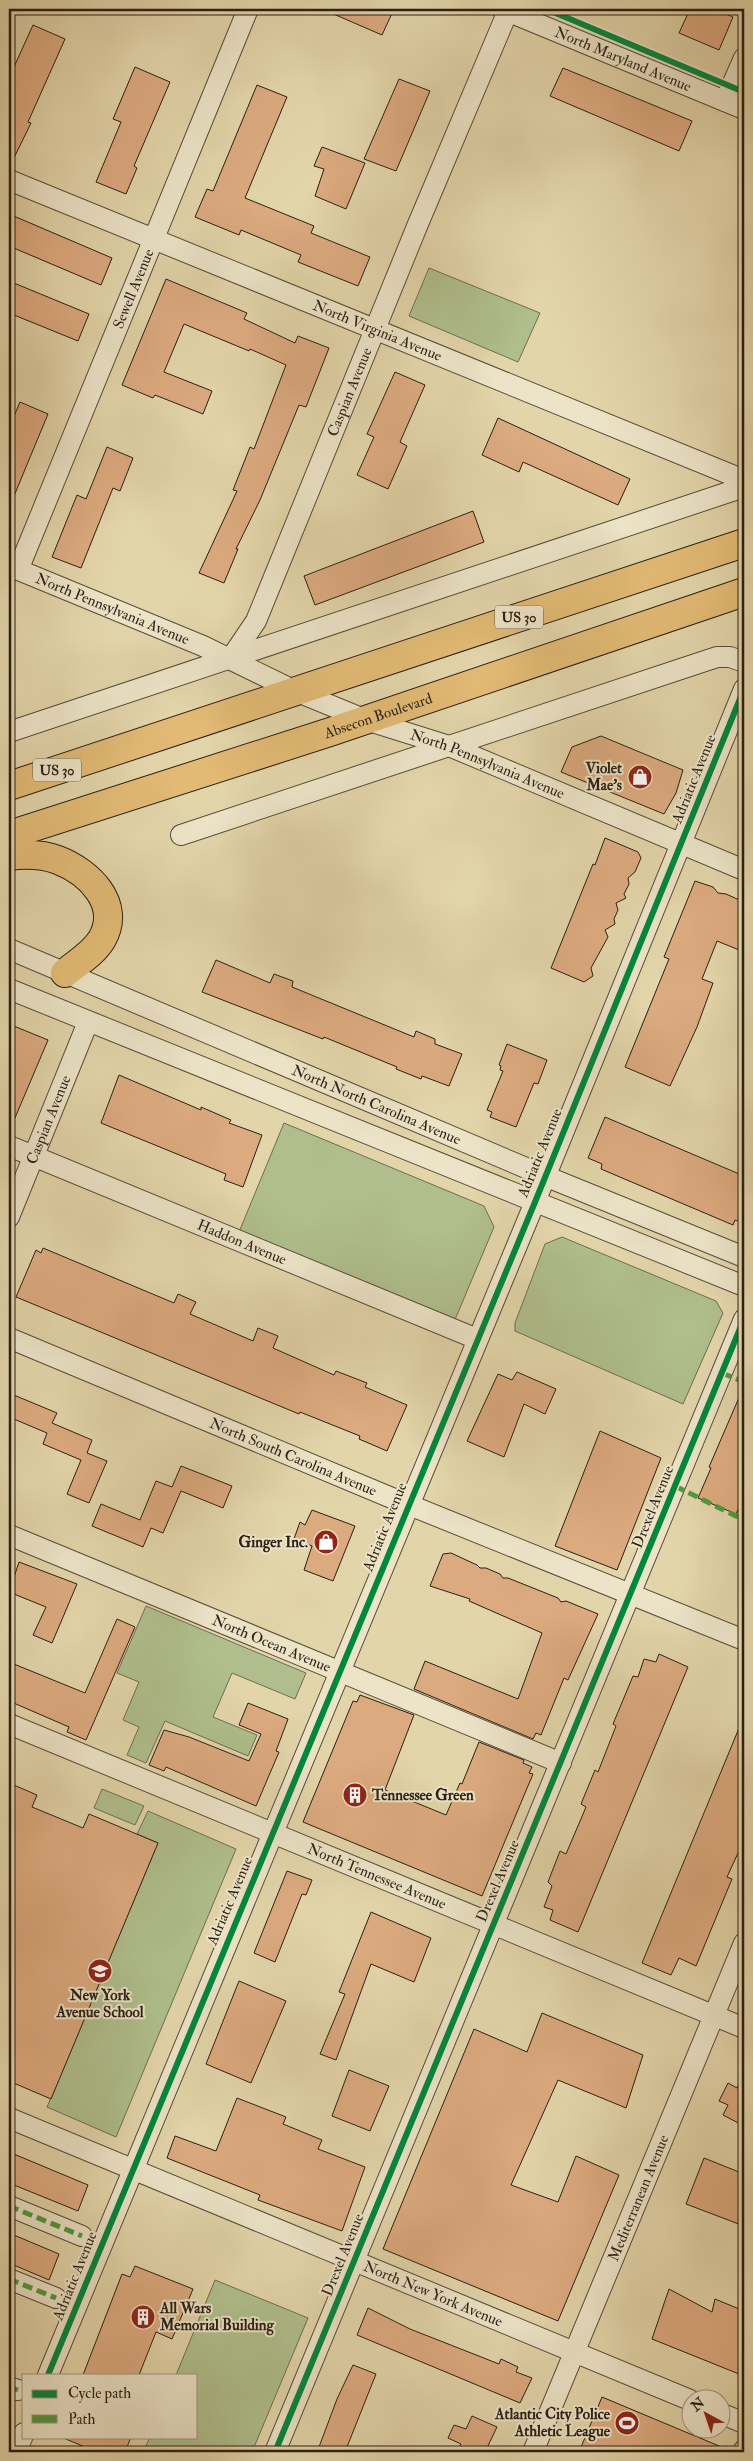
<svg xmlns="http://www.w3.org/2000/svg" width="753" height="2461" viewBox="0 0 753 2461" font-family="'IM FELL Double Pica',serif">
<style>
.green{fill:#afbe8c;stroke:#6c6e50}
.building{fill:#dcaa7f;stroke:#2a1f13}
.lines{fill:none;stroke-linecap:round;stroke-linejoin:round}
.minor-casing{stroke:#584c39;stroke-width:22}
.highway-casing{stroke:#2a1f13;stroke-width:30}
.minor{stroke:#ede4c8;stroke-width:20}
.highway{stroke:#e2ba75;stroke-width:28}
.quiet{stroke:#4f9a3d;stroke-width:5;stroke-dasharray:10 5;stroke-linecap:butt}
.cycleway-casing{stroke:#ede4c8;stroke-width:9}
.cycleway{stroke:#00873e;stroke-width:6}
.labels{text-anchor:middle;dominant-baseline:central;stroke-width:4;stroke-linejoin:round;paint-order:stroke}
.shield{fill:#ede4c8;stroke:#645a49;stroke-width:1}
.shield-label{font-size:14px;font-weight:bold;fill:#2a1f13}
.street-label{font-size:15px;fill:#2a1f13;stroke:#ede4c8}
.poi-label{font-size:15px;font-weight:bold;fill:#2a1f13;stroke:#ede4c8;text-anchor:end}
</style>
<rect width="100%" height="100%" fill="#e3d5aa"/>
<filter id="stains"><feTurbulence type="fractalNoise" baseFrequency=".004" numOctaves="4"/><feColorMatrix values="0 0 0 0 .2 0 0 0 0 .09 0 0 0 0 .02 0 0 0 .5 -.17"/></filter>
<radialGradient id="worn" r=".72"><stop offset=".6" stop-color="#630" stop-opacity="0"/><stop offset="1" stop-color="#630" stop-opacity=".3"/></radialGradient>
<!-- green -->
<g class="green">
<polygon points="429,268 540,313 518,362 409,316"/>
<polygon points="284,1123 484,1206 494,1227 454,1322 239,1232"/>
<polygon points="562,1237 716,1301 723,1313 683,1404 515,1331 515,1323 545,1244"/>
<polygon points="146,1606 306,1673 295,1699 232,1673 213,1717 257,1735 248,1756 165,1721 146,1763 127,1755 139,1727 123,1720 139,1682 117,1673"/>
<polygon points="102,1789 144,1806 135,1825 94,1808"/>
<polygon points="148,1811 236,1849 116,2137 47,2107 158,1843 137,1834"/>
<polygon points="215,2280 308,2318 252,2452 143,2452 150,2437 196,2437 196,2375 176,2375"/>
</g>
<!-- building -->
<g class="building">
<polygon points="322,9 394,9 382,35"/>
<polygon points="690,9 726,9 724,13 733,17 719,50 679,33"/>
<polygon points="33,25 65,39 28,122 31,123 9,168 9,78"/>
<polygon points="135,67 170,82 134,166 137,168 126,194 96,182 121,122 113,119"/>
<polygon points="563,68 692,121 679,151 550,96"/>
<polygon points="399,79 430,91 396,171 364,159"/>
<polygon points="257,85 287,97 245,198 314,226 311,233 370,257 358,286 298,262 301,255 241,230 239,235 195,217 207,189 213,191"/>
<polygon points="322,147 365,163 346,209 315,196 324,169 314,166"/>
<polygon points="9,214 112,258 101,285 9,246"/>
<polygon points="166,279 247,313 244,319 295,343 298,336 329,348 306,407 299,405 260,500 236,549 238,549 224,583 199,573 237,491 233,490 250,447 254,449 286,365 250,349 249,351 184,324 164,372 212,391 203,414 155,395 153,398 122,385"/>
<polygon points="9,281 89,314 78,341 9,313"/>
<polygon points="395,372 425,385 400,442 407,446 388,489 357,475 374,437 367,434"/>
<polygon points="20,402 48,414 9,508 9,428"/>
<polygon points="498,418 630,479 618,505 523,462 519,472 482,455"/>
<polygon points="107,447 133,458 120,491 113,488 81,568 52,557 77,495 86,499"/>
<polygon points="473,511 484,542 315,605 304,576"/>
<polygon points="601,736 683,770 676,793 664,814 561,772 572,747"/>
<polygon points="605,838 638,852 641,858 635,872 628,878 629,884 624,894 626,898 616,903 618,910 614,919 615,924 605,930 608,937 591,968 593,976 584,982 551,968 593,864 595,865"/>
<polygon points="695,881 713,887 718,893 726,894 744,902 744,952 717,941 702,979 713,983 697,1027 670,1086 625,1067 669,959 664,957"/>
<polygon points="216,960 270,983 274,974 293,981 292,987 414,1037 416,1031 435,1039 435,1044 462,1054 449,1086 422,1076 421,1079 396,1069 397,1067 324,1037 323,1039 202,992"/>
<polygon points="9,1024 48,1040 9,1132"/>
<polygon points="507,1044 547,1060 538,1084 534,1083 516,1127 490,1117 492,1112 487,1110 503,1071 500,1070 501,1066 499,1065"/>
<polygon points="119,1075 201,1110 201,1107 231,1120 229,1123 262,1135 243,1187 224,1180 226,1174 101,1123"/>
<polygon points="605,1117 744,1176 744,1224 735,1220 733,1225 601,1169 602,1164 588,1158"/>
<polygon points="43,1248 174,1303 178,1294 196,1302 190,1314 253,1341 258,1328 278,1336 273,1348 334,1375 336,1371 367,1383 365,1387 407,1405 387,1451 359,1439 360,1436 300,1412 299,1414 16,1297 36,1250 41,1253"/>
<polygon points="517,1372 556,1389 545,1414 524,1404 504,1457 467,1441 498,1374 512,1380"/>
<polygon points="744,1386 744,1496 736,1514 698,1498 711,1468 709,1467"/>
<polygon points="9,1393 57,1413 52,1423 92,1440 87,1453 107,1461 89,1503 67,1494 81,1460 43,1444 47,1433 9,1417"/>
<polygon points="600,1431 661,1458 617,1570 555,1546"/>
<polygon points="181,1466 232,1486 223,1508 181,1491 163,1533 151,1528 143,1547 92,1526 101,1504 140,1520 156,1481 172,1487"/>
<polygon points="312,1510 355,1526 333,1581 304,1570 312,1546 294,1539 300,1522 305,1525"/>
<polygon points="451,1553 477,1565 480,1568 486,1568 500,1574 503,1578 508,1578 558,1598 561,1602 566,1601 598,1614 568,1680 564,1678 541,1735 536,1733 533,1739 414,1689 425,1661 518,1699 542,1633 469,1601 470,1599 430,1586 443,1554"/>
<polygon points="19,1562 77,1584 52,1643 33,1635 46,1607 9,1592"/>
<polygon points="117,1619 135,1627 86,1740 67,1732 69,1727 9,1701 9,1662 85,1693"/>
<polygon points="659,1654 688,1667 578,1932 550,1920 553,1910 544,1907 552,1886 548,1882 560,1851 566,1854 586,1807 581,1804 595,1770 598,1772 616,1726 613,1724 633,1676 638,1677 644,1659 656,1662"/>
<polygon points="360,1695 414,1715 385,1790 446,1815 460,1783 462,1784 479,1742 524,1760 523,1763 532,1767 529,1773 533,1774 482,1896 303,1822 353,1701 357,1702"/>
<polygon points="248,1703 288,1719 276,1751 279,1752 256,1806 166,1767 164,1771 149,1765 164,1730 189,1737 249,1761 261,1734 239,1725"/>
<polygon points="744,1716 744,1840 727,1877 732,1879 696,1966 679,1958 671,1975 642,1963"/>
<polygon points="9,1783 37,1795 32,1807 83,1828 89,1814 158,1843 51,2099 9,2081 9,2004 14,1992 9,1989"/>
<polygon points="287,1871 312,1880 306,1895 302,1894 275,1962 254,1953"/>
<polygon points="371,1912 431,1938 414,1982 371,1964 336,2060 320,2054 345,1994 339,1992"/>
<polygon points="239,1981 286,2001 251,2083 206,2064"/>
<polygon points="542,2013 643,2055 626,2108 558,2080 511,2185 558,2202 576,2156 619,2175 558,2321 383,2249 474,2029 527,2052"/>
<polygon points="349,2070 389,2086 370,2131 332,2116"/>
<polygon points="744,2073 744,2126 723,2115 728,2105 719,2101 728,2083 737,2088"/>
<polygon points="237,2098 286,2117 283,2124 322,2140 318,2149 365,2167 342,2231 258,2200 260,2195 167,2158 175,2136 216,2151"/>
<polygon points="9,2152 88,2185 78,2211 9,2183"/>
<polygon points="704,2158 744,2174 744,2226 686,2204"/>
<polygon points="9,2233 59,2254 49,2280 9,2263"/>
<polygon points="135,2266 193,2289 172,2339 156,2332 139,2375 83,2375 122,2274 130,2277"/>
<polygon points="669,2289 712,2312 715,2299 744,2311 744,2376 652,2339"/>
<polygon points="368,2308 410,2329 499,2364 501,2359 518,2367 516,2372 532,2378 520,2403 357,2335"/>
<polygon points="353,2365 376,2374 345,2452 331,2452 319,2447 337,2399"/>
<polygon points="602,2397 731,2451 731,2452 579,2452"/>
<polygon points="472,2416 497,2427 485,2452 471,2452 459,2447 461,2444 448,2438 454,2425 466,2429"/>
<polygon points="61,2437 131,2437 125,2452 97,2452"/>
</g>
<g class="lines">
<defs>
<g id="minor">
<path id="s1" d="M502,9L744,109"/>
<polyline points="725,101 744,58"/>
<path id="s2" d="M9,180L744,480"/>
<path id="s3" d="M9,566L203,646L293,690L366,720L449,746L744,870"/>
<path id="s4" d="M18,570L248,9"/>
<path id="s5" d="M231,658L256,621L418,224L508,11"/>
<polyline points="9,732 744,487"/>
<polyline points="181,835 717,657 730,657 744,662"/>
<path id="s6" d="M9,949L545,1176L744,1257"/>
<polyline points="9,989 744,1286"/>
<path id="s7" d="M9,1146L477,1339"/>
<path id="s8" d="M9,1217L88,1022"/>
<path id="s9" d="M9,1338L387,1496L744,1640"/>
<path id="s10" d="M9,1535L561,1763"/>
<path id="s11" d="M9,1724L744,2028"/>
<path id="s12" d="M9,2118L690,2400"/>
<polyline points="9,2206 82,2236"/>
<polyline points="9,2279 56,2298"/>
<polyline points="48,2375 535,1202 744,689"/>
<polyline points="9,2387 18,2390"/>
<polyline points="720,2413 744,2423"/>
<polyline points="16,2452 24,2433"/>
<polyline points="275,2452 744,1319"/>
<path id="s13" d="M533,2452L744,1943"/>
<polyline points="743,2452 744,2450"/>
</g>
<g id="highway">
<polyline points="9,786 744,543"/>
<path id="s14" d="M9,835L330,732L744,592"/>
<path d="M9,856C25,854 42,854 58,860C89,872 122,904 102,939C93,954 78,962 65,973"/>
</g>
</defs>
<!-- minor casing -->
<use href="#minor" class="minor-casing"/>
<!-- highway casing -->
<use href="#highway" class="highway-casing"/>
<!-- minor -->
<use href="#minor" class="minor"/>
<!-- highway -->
<use href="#highway" class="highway"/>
<!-- quiet -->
<g class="quiet">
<polyline points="722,1373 744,1382"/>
<polyline points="675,1486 744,1520"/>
<polyline points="9,2206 82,2236"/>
<polyline points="9,2279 56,2298"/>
<polyline points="9,2387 18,2390"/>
</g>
<defs>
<g id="cycleway">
<polyline points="546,9 744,92"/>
<polyline points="48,2375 535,1202 744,689"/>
<polyline points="275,2452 744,1319"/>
</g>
</defs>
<!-- cycleway casing -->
<use href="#cycleway" class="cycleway-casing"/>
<!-- cycleway -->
<use href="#cycleway" class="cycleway"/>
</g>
<!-- icons -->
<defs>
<symbol id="shop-disc" viewBox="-11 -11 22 22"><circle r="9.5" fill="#8f2418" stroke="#ede4c8"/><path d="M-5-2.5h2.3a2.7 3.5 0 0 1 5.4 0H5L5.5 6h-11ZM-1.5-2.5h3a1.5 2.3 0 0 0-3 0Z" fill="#fff"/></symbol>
<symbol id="building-disc" viewBox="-11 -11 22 22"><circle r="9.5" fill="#8f2418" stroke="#ede4c8"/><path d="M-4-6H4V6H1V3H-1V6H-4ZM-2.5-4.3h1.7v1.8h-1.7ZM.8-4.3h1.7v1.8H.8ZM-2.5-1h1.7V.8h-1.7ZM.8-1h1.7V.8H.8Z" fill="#fff"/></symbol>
<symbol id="school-disc" viewBox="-11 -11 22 22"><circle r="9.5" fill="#8f2418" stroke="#ede4c8"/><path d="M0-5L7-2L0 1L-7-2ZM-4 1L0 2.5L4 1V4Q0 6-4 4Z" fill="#fff"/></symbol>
<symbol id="stadium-disc" viewBox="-11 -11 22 22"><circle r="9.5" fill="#8f2418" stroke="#ede4c8"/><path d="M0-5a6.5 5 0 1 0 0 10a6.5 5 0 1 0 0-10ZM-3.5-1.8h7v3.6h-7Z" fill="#fff"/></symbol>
</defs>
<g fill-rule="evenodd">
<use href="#shop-disc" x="626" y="763" width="28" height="28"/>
<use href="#shop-disc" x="312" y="1528" width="28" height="28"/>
<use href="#building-disc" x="341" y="1781" width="28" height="28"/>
<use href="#school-disc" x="86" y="1957" width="28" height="28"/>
<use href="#building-disc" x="129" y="2303" width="28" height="28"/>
<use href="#stadium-disc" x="613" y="2409" width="28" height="28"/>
</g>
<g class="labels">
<!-- shield labels -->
<g class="shield">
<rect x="495" y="605.5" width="48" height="23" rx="4"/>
<rect x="33" y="758.5" width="48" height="23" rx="4"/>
</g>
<g class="shield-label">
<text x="519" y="617">US 30</text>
<text x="57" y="770">US 30</text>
</g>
<!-- street labels -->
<g class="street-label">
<text stroke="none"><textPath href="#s1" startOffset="131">North Maryland Avenue</textPath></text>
<text stroke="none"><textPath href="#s4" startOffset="304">Sewell Avenue</textPath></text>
<text stroke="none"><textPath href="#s2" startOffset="398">North Virginia Avenue</textPath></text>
<text stroke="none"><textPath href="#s5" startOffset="292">Caspian Avenue</textPath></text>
<text stroke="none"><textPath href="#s3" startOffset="112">North Pennsylvania Avenue</textPath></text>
<text stroke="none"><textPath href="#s14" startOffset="388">Absecon Boulevard</textPath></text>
<text stroke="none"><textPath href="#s3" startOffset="518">North Pennsylvania Avenue</textPath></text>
<text transform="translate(694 779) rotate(-68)">Adriatic Avenue</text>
<text stroke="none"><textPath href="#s6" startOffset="399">North North Carolina Avenue</textPath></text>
<text stroke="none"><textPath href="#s8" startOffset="105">Caspian Avenue</textPath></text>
<text transform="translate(540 1153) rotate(-68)">Adriatic Avenue</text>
<text stroke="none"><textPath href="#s7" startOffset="252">Haddon Avenue</textPath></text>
<text stroke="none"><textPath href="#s9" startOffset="308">North South Carolina Avenue</textPath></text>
<text transform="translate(653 1507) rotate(-68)">Drexel Avenue</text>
<text transform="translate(385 1527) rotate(-68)">Adriatic Avenue</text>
<text stroke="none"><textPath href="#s10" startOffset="284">North Ocean Avenue</textPath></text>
<text stroke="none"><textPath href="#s11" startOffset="398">North Tennessee Avenue</textPath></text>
<text transform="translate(498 1881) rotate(-67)">Drexel Avenue</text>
<text transform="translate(230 1901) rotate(-67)">Adriatic Avenue</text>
<text stroke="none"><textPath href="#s13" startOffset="275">Mediterranean Avenue</textPath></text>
<text transform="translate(343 2255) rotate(-68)">Drexel Avenue</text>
<text transform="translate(75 2276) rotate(-68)">Adriatic Avenue</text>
<text stroke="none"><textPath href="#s12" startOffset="459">North New York Avenue</textPath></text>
</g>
<!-- poi labels -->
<g class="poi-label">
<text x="622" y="768">Violet<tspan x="622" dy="17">Mae's</tspan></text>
<text x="308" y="1542">Ginger Inc.</text>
<text x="372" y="1795" text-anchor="start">Tennessee Green</text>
<text x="100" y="1995" text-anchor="middle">New York<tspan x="100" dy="17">Avenue School</tspan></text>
<text x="160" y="2308" text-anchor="start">All Wars<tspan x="160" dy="17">Memorial Building</tspan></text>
<text x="610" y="2414">Atlantic City Police<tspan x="610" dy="17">Athletic League</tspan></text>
</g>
</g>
<!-- margin -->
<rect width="753" height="2461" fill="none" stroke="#e3d5aa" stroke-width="30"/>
<rect x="10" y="10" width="733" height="2441" fill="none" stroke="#2a1f13" stroke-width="2.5"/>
<rect x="15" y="15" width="723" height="2431" fill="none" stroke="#2a1f13"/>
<!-- legend -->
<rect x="22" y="2374" width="175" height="65" fill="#ede4c8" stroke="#9f9580"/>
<rect x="32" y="2390" width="25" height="8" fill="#00873e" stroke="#9f9580"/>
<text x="68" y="2398" font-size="15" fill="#2a1f13">Cycle path</text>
<rect x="32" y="2415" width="25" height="8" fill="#4f9a3d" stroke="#9f9580"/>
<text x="68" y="2424" font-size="15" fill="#2a1f13">Path</text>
<!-- north arrow -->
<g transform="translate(706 2414) rotate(320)"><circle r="24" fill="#ede4c8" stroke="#9f9580"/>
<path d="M0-4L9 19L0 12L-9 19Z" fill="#8f2418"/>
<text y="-8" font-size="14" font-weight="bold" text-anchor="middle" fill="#2a1f13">N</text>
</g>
<rect width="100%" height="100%" filter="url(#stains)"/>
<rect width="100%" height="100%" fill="url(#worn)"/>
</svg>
